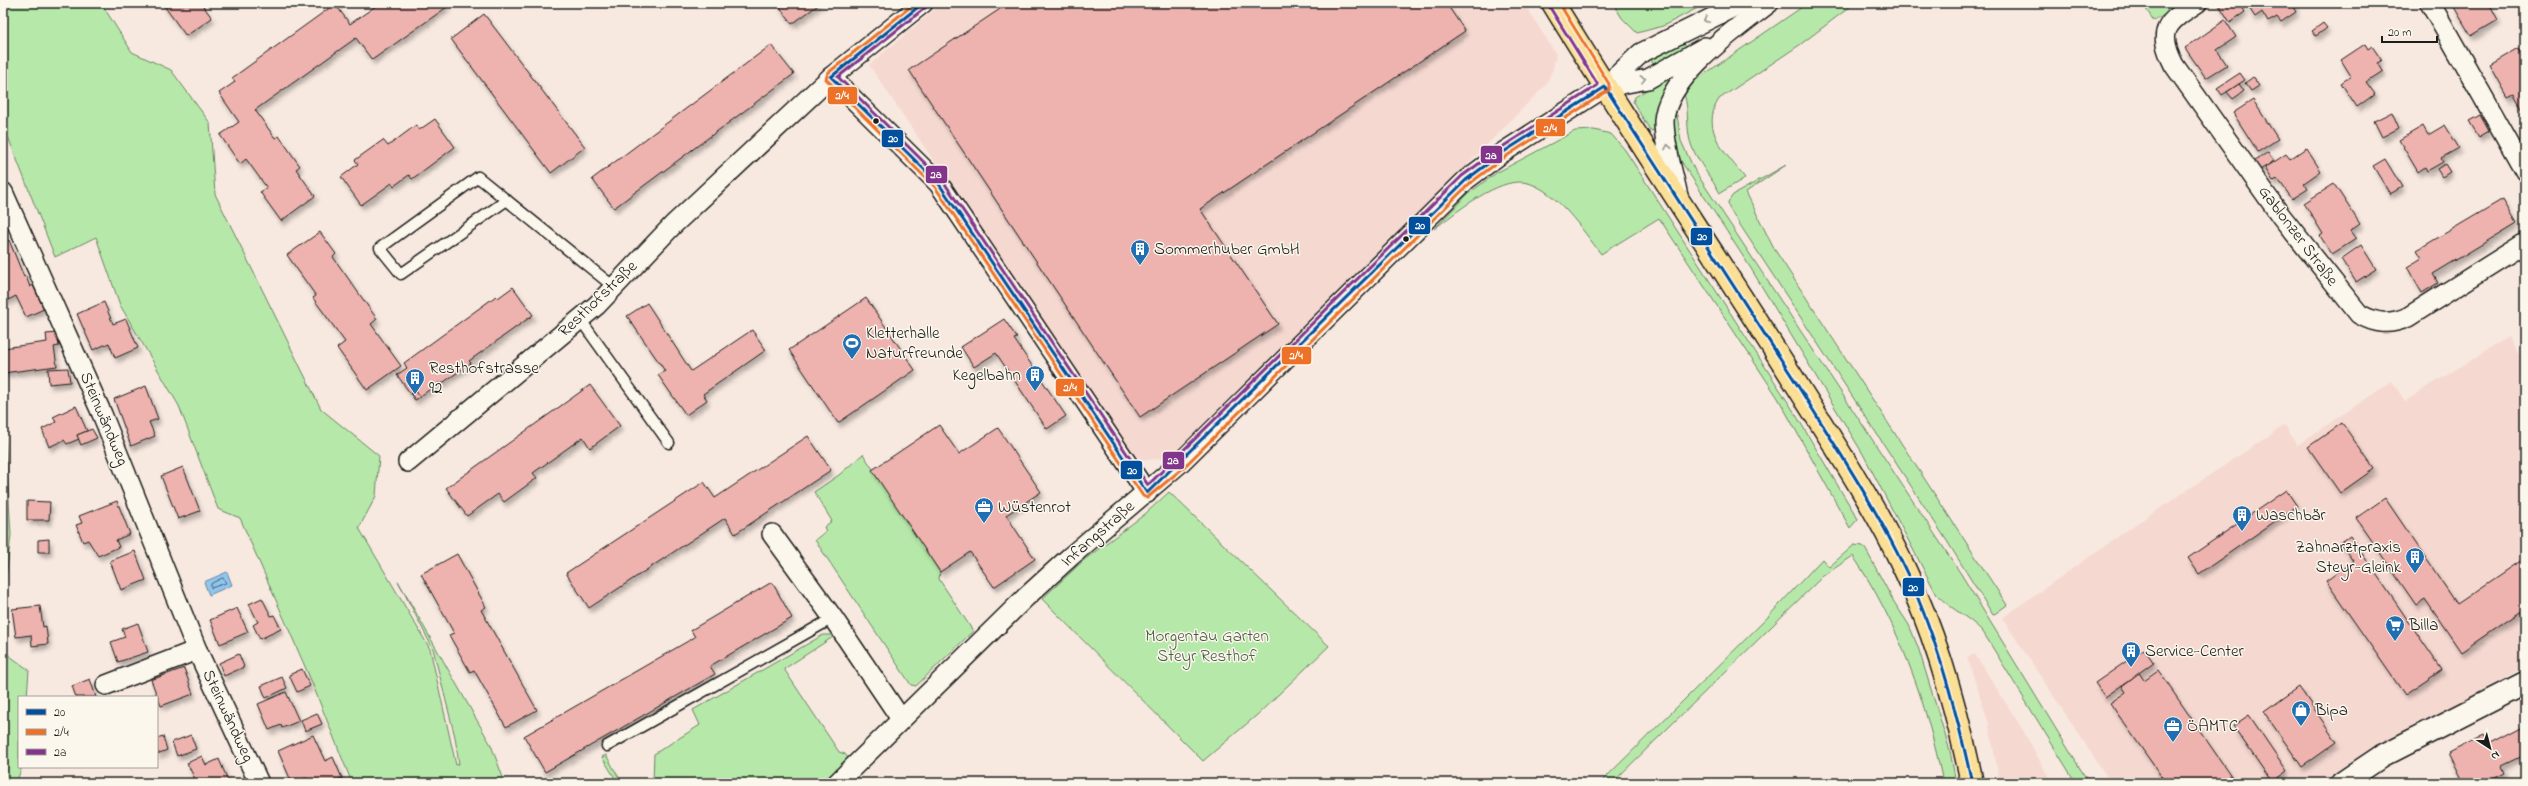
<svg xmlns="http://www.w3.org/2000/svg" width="2528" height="786" viewBox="0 0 2528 786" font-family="'Indie Flower',sans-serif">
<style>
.built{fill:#f5d9d1}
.green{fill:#b6e9a9;stroke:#698262}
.water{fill:#90c7ef;stroke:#62839b}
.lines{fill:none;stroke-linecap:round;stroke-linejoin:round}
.shore{stroke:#4a6070;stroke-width:1}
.building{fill:#eeb3ae;stroke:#1c1c1c;filter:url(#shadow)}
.lane-casing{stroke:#1c1c1c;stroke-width:13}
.street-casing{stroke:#1c1c1c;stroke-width:22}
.secondary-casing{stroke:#1c1c1c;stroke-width:25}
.primary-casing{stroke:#1c1c1c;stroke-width:25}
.lane{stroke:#fbf7ec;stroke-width:10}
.street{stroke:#fbf7ec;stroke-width:19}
.secondary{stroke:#fbf7ec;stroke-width:22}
.primary{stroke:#fbdf96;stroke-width:22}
.bus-1-casing{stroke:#fbf7ec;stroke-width:6}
.bus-2-casing{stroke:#fbf7ec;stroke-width:6}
.bus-3-casing{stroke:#fbf7ec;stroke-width:6}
.bus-1{stroke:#024f9e;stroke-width:3}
.bus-2{stroke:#ed7127;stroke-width:3}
.bus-3{stroke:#82358b;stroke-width:3}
.oneway{stroke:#97948e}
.bus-dot{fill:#1c1c1c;stroke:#fbf7ec;stroke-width:1.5}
.labels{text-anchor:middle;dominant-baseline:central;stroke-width:3;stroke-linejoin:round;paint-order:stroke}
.street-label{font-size:17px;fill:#1c1c1c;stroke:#fbf7ec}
.poi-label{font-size:17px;fill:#1c1c1c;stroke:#fbf7ec;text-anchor:start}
.park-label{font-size:17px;fill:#4a5a46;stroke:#fbf7ec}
.line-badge{stroke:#fbf7ec;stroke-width:1.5}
.badge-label{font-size:11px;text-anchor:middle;font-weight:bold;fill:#fff}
</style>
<defs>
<filter id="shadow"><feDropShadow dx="2.5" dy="4.5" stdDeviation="2" flood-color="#0004"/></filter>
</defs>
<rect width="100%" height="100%" fill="#f8e9e0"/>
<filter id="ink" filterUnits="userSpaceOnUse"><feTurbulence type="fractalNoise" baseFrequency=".025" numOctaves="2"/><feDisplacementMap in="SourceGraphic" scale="8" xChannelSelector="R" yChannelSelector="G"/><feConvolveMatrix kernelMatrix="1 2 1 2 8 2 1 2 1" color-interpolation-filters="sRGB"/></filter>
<g filter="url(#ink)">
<!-- built -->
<g class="built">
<polygon points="942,3 1524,3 1556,54 1553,69 1546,85 1311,323 1181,447 1163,459 1145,460 1133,456 869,65"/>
<polygon points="2508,337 2525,362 2525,667 2359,757 2322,783 2111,783 2002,618 2133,526 2285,425 2297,445 2392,381 2405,401"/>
<polygon points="1975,654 2023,730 2052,783 2000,783 1988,721 1967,657"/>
</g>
<!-- green -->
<g class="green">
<polygon points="3,3 101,3 132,52 171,70 210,123 215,194 321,409 379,456 376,496 359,528 430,649 456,765 459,764 455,737 433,649 398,581 491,745 505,783 352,783 310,678 240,518 218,509 179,406 120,305 96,237 55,257 3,124"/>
<polygon points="1613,3 1707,3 1663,26 1637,33 1622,18"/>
<path d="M1808,3H1855L1801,44L1719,99C1699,130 1727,154 1745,178L1720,193C1711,178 1699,163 1692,147C1685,130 1690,111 1684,94L1693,82Z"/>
<polygon points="2142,3 2184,3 2154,21"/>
<polygon points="1684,43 1687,48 1654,65 1651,60"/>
<polygon points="1669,76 1672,80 1656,128 1653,131 1650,130 1633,102 1635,97"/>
<path d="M1677,115L1681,141L1695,171L1961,574L2089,783H2076L1983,632C1969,617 1951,609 1937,595L1863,454L1750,267L1681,161C1674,146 1673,132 1674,116Z"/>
<path d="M1594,130L1611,134L1625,150L1793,410L1844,496L1858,519L1850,528L1778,398L1659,218L1601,254C1584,232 1550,180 1518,182C1492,183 1455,213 1434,229L1468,194L1496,173L1575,131Z"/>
<polygon points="1786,165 1746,192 1773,247 2007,605 1993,615 1947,541 1729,208 1728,202 1733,195"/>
<polygon points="3,398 11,535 3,604"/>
<polygon points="863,454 940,572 939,579 973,631 916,686 911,685 815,540 826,531 824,527 832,521 814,492 839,475"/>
<polygon points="1169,492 1329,646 1257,715 1203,761 1042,599 1084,560 1145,514"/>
<path d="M1854,545L1863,546L1866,550L1894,602L1909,625L1918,647L1950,751L1956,783H1943C1927,703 1899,624 1853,556L1823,576L1612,783H1600L1766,619L1822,559L1829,567Z"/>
<polygon points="823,635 836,635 784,669 839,752 845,754 851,762 829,783 649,783 653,781 654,754 700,725 693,710"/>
<polygon points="3,651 29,670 27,697 19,697 19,767 22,767 16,783 3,783"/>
<polygon points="606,755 622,783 618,783 602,757"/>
</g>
<!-- water -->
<polygon class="water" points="227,572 232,585 209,595 204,582"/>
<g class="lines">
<!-- shore -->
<polygon class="shore" points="223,578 226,583 211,588 211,584"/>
</g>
<!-- building -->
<g class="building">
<polygon points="162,3 201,3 212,18 186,36"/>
<polygon points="380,3 444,3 447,7 372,60 356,38 255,110 275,138 279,136 300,166 296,169 315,196 281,221 260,192 267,188 246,159 240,164 220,135 239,122 219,93 235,82 232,78 335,4 350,24"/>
<polygon points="777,3 821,3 792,24"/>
<polygon points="1009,3 1446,3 1465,31 1200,209 1278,324 1140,417 909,70"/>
<polygon points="2221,3 2240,3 2245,12 2230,22 2219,5"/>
<polygon points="2246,3 2294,3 2296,5 2293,7 2296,12 2281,22 2277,17 2268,22 2262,12 2255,17"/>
<polygon points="2461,3 2489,3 2498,20 2471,36 2454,7"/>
<polygon points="484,14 585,147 551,173 451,39"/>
<polygon points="2225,20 2236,37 2217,50 2227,65 2206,78 2185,48"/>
<polygon points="2323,23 2327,28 2316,36 2312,31"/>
<polygon points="2365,44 2368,49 2372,46 2382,61 2378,63 2383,71 2366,82 2375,94 2357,107 2341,83 2351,76 2341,60"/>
<polygon points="771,45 794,74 614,208 592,179"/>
<polygon points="2519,48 2525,58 2525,114 2514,94 2508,97 2490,65"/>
<polygon points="2240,73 2245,80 2222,95 2217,88"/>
<polygon points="2253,77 2259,86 2251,91 2245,83"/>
<polygon points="2239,84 2244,91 2233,99 2227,92"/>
<polygon points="2253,100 2278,139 2258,152 2233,113"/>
<polygon points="2392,112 2399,128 2382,137 2374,121"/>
<polygon points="2480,115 2489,131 2479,137 2469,121"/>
<polygon points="435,119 455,147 412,179 409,175 394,186 392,183 361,205 341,177 358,164 355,160 383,140 388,146 416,125 419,130"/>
<polygon points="2445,125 2459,148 2441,158 2443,162 2427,171 2425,167 2418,172 2399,140 2423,126 2428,135"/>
<polygon points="2306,148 2321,171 2304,183 2308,189 2292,199 2278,179 2273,181 2265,168 2286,154 2290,159"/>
<polygon points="2268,152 2274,161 2260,170 2254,162"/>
<polygon points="2385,159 2402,187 2390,194 2373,166"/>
<polygon points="2445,164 2450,172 2442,177 2437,169"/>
<polygon points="2334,184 2360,224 2350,231 2356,239 2332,254 2320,236 2323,234 2304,203"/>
<polygon points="2503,199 2517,223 2433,274 2438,283 2422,293 2407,267 2422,258 2417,250"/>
<polygon points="320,232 336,254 333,257 377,319 371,324 401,366 367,390 337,348 345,342 313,298 316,296 287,255"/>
<polygon points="9,240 24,277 26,276 30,287 33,285 44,309 26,317 16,296 4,302 3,300 3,243"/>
<polygon points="2361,245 2376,269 2356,282 2341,259"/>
<polygon points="513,287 533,315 469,361 471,363 441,384 440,382 415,400 397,375 407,368 404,363 496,296 498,298"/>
<polygon points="866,298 915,370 838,423 789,350"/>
<polygon points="104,302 113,324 126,319 138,348 115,358 109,343 93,350 77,314"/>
<polygon points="647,303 691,371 752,330 766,350 703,394 707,400 686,415 658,375 665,371 627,316"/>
<polygon points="1004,319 1017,338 1014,339 1066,416 1047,429 996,353 974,367 961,347"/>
<polygon points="57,333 59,346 54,347 57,366 3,373 3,348 47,342 46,334"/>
<polygon points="68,368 70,382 49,384 48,369"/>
<polygon points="590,385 620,426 590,448 583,437 533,473 537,478 504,502 498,494 467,516 446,488"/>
<polygon points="146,386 158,419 149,422 155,436 131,446 114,399"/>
<polygon points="415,390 420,397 415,400 411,394"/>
<polygon points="76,406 87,431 77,435 79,439 67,444 64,440 49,447 42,429 56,422 53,417"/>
<polygon points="2342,423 2374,469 2340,493 2308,447"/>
<polygon points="939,425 959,454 998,428 1041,492 1006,515 1035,559 994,587 970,552 940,572 872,470"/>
<polygon points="92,429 97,438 81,445 77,435"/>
<polygon points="808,436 831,470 735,534 725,518 589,608 566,573 704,482 715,498"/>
<polygon points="183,467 200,511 178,519 161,476"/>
<polygon points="2286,490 2297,506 2199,574 2188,558"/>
<polygon points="2385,498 2457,604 2525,558 2525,608 2461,652 2425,599 2416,605 2356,518"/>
<polygon points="27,501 50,502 49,520 27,520"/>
<polygon points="117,501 130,534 116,540 119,547 98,556 88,540 83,542 76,525 82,523 79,516"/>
<polygon points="2350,536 2442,670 2405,695 2326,581 2353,561 2340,543"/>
<polygon points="49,539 49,552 38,552 38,540"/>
<polygon points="135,551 146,580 121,590 110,561"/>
<polygon points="457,554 486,607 481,610 537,710 506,727 474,670 470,672 449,635 454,633 421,574"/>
<polygon points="772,582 792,618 710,666 715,674 545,772 524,736 695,637 691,630"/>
<polygon points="262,598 271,616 274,615 281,629 260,639 253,625 258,622 249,604"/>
<polygon points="40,606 43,627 46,626 48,644 32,646 31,635 16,637 12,609"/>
<polygon points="237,608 248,632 220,644 210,620"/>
<polygon points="138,623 148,652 118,662 111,642 125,637 122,629"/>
<polygon points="2144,649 2154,663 2105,697 2095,683"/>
<polygon points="239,654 244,667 224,676 219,663"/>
<polygon points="184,668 193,694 161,706 151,680"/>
<polygon points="302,669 310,686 297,692 289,675"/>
<polygon points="2158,670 2236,783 2166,783 2110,703 2126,692 2122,686 2139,673 2144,680"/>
<polygon points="282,677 287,688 266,698 261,686"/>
<polygon points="90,679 96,697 76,697 72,686"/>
<polygon points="2299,687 2337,742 2302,767 2264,712"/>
<polygon points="286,692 299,721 282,728 281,725 269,730 258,704"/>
<polygon points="317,713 322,724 305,731 301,720"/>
<polygon points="2249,715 2287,771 2272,782 2233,726"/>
<polygon points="2525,725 2525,755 2502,766 2505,773 2485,783 2464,783 2449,753 2484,735 2489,744"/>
<polygon points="191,735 196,749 177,756 172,742"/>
<polygon points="313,735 325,761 333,757 342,778 330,783 308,783 306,778 292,783 278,751"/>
<polygon points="163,736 167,750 157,754 157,738"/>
<polygon points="202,756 206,765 219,759 229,783 197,783 187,763"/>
</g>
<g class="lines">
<defs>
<g id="lane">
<polyline points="507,200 401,274 380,248 478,177 614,287"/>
<polyline points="580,319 669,443"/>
<polyline points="607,746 833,618"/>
</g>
<g id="street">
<path d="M2197,3C2167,22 2156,30 2174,65L2281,216L2359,314C2376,324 2390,325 2408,317L2525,243"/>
<polyline points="2430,3 2525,171"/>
<polyline points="831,77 939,184 1147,493"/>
<polyline points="1605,87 1648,79 1705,47"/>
<polyline points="3,192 102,414 197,650 259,783"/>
<path d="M1678,196C1673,172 1664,145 1664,121C1666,77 1737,28 1769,3"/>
<polyline points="408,462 597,305 673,225 831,77 923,3"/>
<polyline points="772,534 833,618 901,719"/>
<polyline points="106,685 197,650"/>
<polyline points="837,783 1026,597 1071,556 1179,464 1466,180 1502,153 1605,87 1641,53 1742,3"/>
</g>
<polyline id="secondary" points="2342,783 2382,756 2525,683"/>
<path id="primary" d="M1553,3C1630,129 1713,252 1792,377C1831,440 1874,503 1905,570C1937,637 1957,710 1972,783"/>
</defs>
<!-- lane casing -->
<use href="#lane" class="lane-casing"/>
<!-- street casing -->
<use href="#street" class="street-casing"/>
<!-- secondary casing -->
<use href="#secondary" class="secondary-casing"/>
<!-- primary casing -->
<use href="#primary" class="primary-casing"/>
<!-- lane -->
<use href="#lane" class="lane"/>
<!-- street -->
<use href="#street" class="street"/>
<!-- secondary -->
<use href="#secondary" class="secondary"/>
<!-- primary -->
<use href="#primary" class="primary"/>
<defs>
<path id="bus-1" d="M923,3L831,77L939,184L1147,493L1466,180L1502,153L1605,87C1668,184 1731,281 1793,378C1837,449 1885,519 1917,596C1942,656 1958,719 1972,783"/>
<polyline id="bus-2" points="915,3 828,73 826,79 935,187 1143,496 1147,498 1183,468 1469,184 1505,157 1609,90 1609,84 1559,3"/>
<polyline id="bus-3" points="926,7 838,77 943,181 1148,485 1462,176 1499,149 1598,85 1549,6"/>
</defs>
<!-- bus-1 casing -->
<use href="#bus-1" class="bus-1-casing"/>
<!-- bus-2 casing -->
<use href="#bus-2" class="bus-2-casing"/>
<!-- bus-3 casing -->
<use href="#bus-3" class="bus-3-casing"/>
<!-- bus-1 -->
<use href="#bus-1" class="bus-1"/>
<!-- bus-2 -->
<use href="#bus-2" class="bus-2"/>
<!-- bus-3 -->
<use href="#bus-3" class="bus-3"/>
</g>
<!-- one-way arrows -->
<defs><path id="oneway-chevron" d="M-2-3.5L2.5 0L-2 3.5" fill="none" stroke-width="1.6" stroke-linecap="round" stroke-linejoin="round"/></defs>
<g class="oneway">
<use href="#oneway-chevron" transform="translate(1706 20) rotate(153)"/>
<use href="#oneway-chevron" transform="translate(1643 79) rotate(-14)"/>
<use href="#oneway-chevron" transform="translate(1668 147) rotate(-100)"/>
</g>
</g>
<!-- icons -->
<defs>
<symbol id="building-pin" viewBox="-11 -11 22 30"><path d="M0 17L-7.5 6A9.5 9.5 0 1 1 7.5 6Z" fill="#1f6fb2" stroke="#fbf7ec"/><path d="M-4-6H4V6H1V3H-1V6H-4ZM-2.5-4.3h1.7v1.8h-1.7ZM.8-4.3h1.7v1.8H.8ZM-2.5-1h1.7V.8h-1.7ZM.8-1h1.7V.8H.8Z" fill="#fff"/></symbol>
<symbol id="stadium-pin" viewBox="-11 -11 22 30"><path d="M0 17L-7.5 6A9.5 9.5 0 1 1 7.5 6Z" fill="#1f6fb2" stroke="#fbf7ec"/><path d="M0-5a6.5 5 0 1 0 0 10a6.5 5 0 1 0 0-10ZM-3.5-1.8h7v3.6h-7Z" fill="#fff"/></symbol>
<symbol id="office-pin" viewBox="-11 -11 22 30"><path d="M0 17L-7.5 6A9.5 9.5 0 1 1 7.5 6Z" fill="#1f6fb2" stroke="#fbf7ec"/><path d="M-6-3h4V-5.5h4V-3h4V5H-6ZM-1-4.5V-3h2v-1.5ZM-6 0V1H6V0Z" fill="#fff"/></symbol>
<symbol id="supermarket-pin" viewBox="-11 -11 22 30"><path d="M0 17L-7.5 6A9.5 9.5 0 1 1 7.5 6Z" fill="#1f6fb2" stroke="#fbf7ec"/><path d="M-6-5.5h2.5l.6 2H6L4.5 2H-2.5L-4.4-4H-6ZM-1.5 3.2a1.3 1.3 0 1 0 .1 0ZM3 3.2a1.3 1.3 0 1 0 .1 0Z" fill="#fff"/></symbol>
<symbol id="shop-pin" viewBox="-11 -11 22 30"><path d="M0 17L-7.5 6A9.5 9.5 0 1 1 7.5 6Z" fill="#1f6fb2" stroke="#fbf7ec"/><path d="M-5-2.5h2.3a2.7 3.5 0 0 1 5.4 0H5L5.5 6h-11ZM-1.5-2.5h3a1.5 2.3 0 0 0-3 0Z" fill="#fff"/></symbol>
</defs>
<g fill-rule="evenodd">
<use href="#building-pin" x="1129" y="238" width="22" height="30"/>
<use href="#stadium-pin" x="841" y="332" width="22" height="30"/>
<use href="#building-pin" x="1024" y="364" width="22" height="30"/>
<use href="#building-pin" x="404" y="367" width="22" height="30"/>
<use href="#office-pin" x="973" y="496" width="22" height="30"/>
<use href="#building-pin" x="2231" y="504" width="22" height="30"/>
<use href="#building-pin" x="2404" y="546" width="22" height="30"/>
<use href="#supermarket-pin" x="2384" y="614" width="22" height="30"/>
<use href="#building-pin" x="2120" y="640" width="22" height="30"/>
<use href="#shop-pin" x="2290" y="699" width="22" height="30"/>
<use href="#office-pin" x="2162" y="715" width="22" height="30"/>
</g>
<!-- markers -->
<g class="bus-dot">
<circle cx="876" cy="121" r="3.5"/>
<circle cx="1406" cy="239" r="3.5"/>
</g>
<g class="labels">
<!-- street labels -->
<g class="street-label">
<text transform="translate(2298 236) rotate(53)">Gablonzer Straße</text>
<text transform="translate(598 299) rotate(-44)">Resthofstraße</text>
<text transform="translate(104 419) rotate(67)">Steinwändweg</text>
<text transform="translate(1098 534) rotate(-41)">Infangstraße</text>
<text transform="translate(228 716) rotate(65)">Steinwändweg</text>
</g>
<!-- poi labels -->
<g class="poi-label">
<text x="1154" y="249">Sommerhuber GmbH</text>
<text x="866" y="333">Kletterhalle<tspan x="866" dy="20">Naturfreunde</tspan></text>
<text x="429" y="368">Resthofstrasse<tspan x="429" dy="20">92</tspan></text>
<text x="1021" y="375" text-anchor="end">Kegelbahn</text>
<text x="998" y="507">Wüstenrot</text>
<text x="2256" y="515">Waschbär</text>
<text x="2401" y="547" text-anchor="end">Zahnarztpraxis<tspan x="2401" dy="20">Steyr-Gleink</tspan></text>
<text x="2409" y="625">Billa</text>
<text x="2145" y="651">Service-Center</text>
<text x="2315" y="710">Bipa</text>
<text x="2187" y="726">ÖAMTC</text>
</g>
<!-- park labels -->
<g class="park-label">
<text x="1207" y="636">Morgentau Garten<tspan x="1207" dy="20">Steyr Resthof</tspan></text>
</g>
</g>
<g class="line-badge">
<rect x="827" y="86" width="31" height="19" rx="4" fill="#ed7127"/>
<rect x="1535" y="118" width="31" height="19" rx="4" fill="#ed7127"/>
<rect x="881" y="129" width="23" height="19" rx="4" fill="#024f9e"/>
<rect x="1480" y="145" width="23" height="19" rx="4" fill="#82358b"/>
<rect x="925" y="165" width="23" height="19" rx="4" fill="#82358b"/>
<rect x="1408" y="216" width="23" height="19" rx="4" fill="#024f9e"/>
<rect x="1690" y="227" width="23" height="19" rx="4" fill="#024f9e"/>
<rect x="1281" y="346" width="31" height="19" rx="4" fill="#ed7127"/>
<rect x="1055" y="378" width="30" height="19" rx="4" fill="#ed7127"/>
<rect x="1162" y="451" width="23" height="19" rx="4" fill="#82358b"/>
<rect x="1120" y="460" width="23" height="20" rx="4" fill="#024f9e"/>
<rect x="1902" y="577" width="23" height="20" rx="4" fill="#024f9e"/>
</g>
<g class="badge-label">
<text x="842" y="99">2/4</text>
<text x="1550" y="132">2/4</text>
<text x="893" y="142">20</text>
<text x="1491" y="159">2a</text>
<text x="936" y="178">2a</text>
<text x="1420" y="229">20</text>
<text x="1702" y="240">20</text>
<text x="1296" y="359">2/4</text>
<text x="1070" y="391">2/4</text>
<text x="1173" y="464">2a</text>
<text x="1132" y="474">20</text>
<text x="1913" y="591">20</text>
</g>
<!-- margin -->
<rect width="2528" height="786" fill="none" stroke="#fbf7ec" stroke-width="16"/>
<rect x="8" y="8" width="2512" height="770" fill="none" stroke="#1c1c1c" stroke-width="1.5" filter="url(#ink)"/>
<!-- legend -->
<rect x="18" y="696" width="140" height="72" fill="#fbf7ec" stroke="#a29f99"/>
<rect x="26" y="709" width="20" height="6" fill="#024f9e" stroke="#a29f99"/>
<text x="54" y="716" font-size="12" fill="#1c1c1c">20</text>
<rect x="26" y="729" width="20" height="6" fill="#ed7127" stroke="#a29f99"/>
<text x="54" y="736" font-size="12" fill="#1c1c1c">2/4</text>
<rect x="26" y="749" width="20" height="6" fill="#82358b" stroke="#a29f99"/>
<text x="54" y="756" font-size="12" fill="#1c1c1c">2a</text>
<!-- north arrow -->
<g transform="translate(2490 748) rotate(144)" stroke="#fbf7ec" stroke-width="3" paint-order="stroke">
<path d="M0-3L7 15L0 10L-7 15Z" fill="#1c1c1c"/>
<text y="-6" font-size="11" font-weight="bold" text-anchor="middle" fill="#1c1c1c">N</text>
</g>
<!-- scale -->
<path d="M2382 36v6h55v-6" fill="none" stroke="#1c1c1c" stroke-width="2"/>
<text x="2388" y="36" font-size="12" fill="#1c1c1c" stroke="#fbf7ec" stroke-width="3" paint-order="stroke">20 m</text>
</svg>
